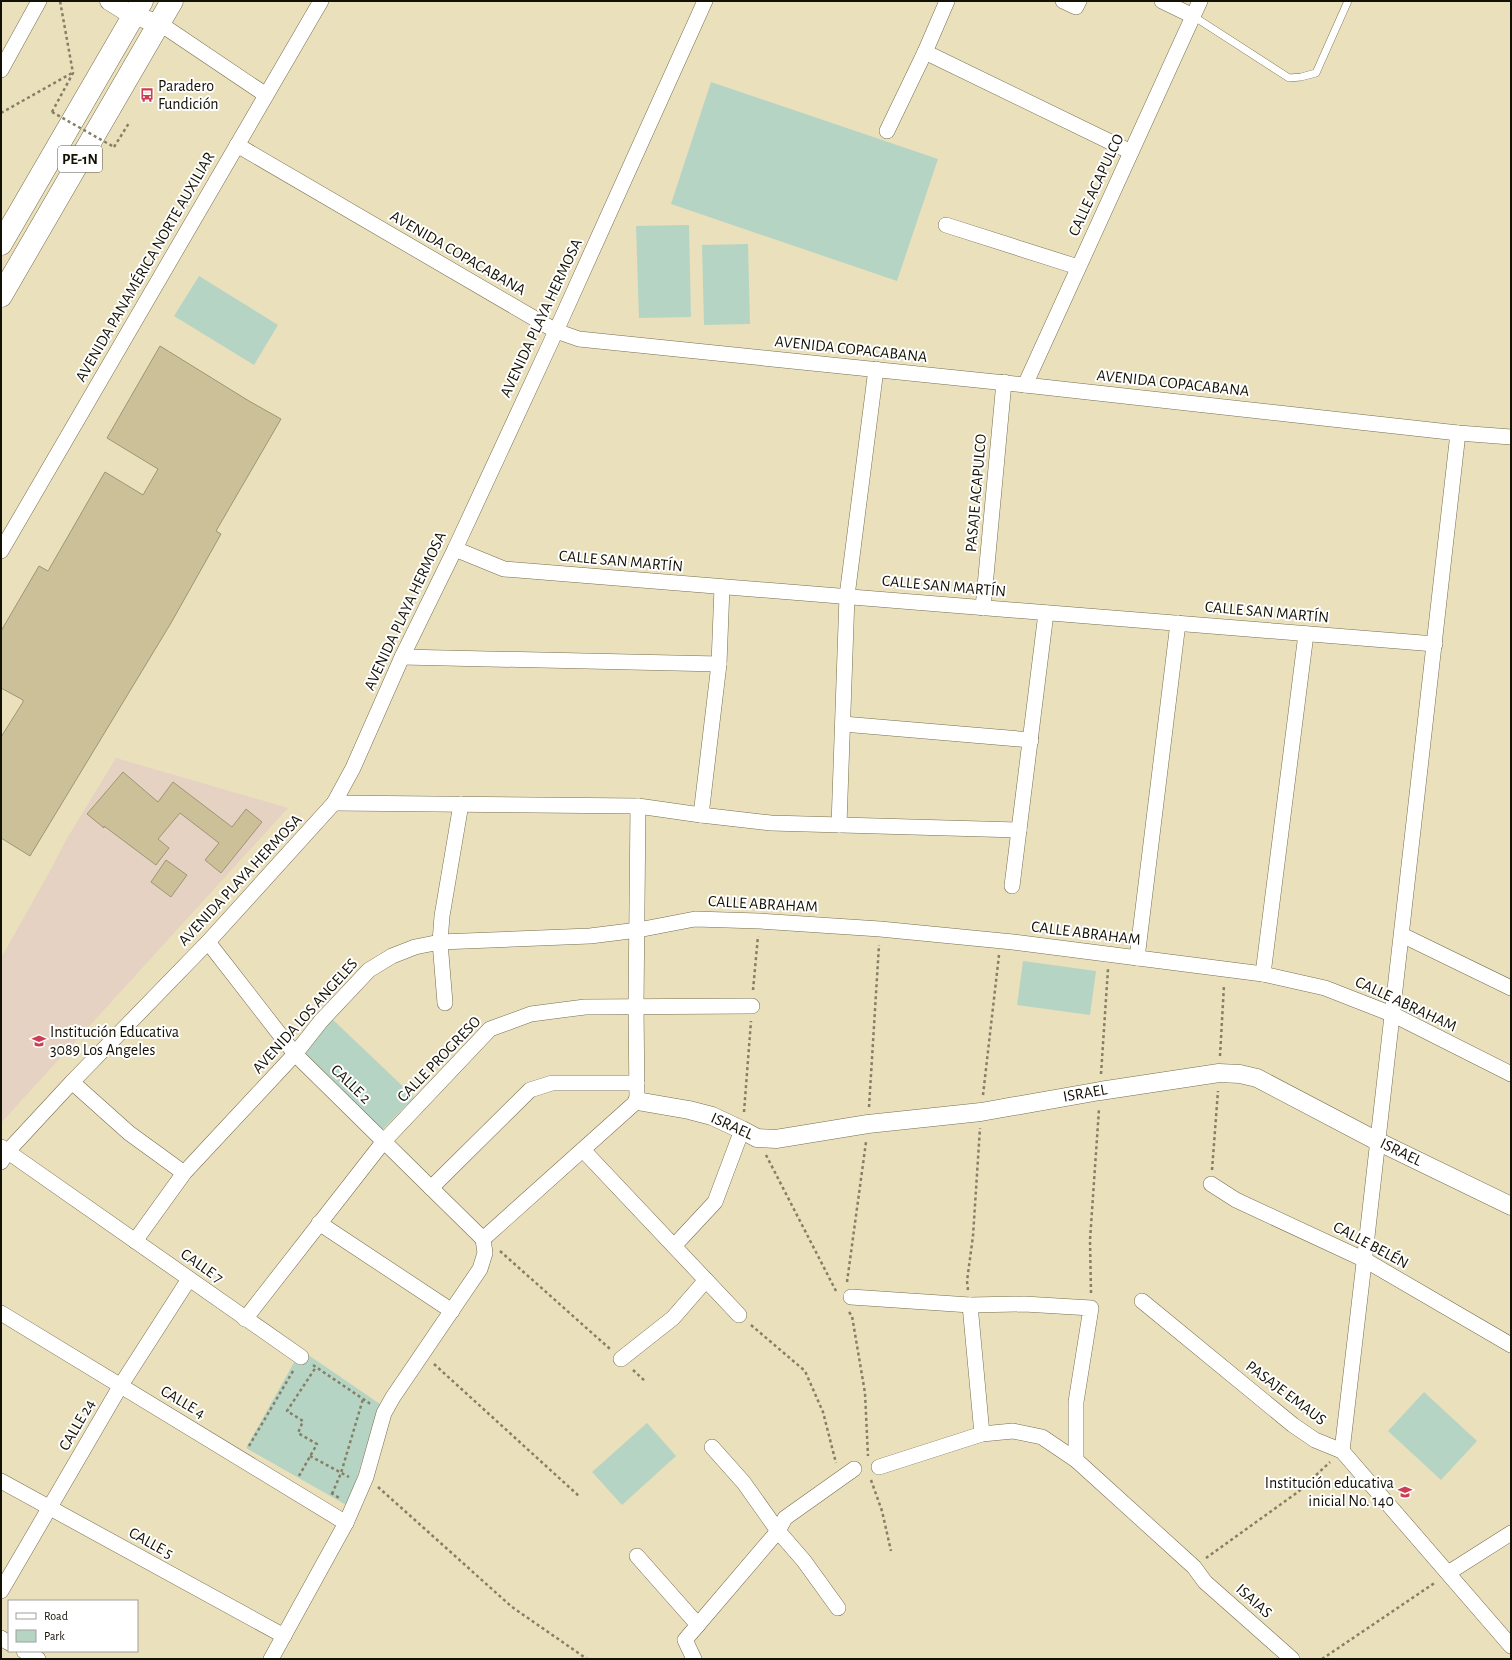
<svg xmlns="http://www.w3.org/2000/svg" width="1512" height="1660" viewBox="0 0 1512 1660" font-family="'Alegreya Sans',sans-serif">
<style>
.education{fill:#e5d2c2}
.green{fill:#b6d4c4}
.building{fill:#ccc098;stroke:#9e9573}
.lines{fill:none;stroke-linecap:round;stroke-linejoin:round}
.service-casing{stroke:#776e4e;stroke-width:8}
.minor-casing{stroke:#776e4e;stroke-width:16}
.tertiary-casing{stroke:#776e4e;stroke-width:19}
.trunk-casing{stroke:#776e4e;stroke-width:23}
.path{stroke:#867f66;stroke-width:2.5;stroke-dasharray:3 3;stroke-linecap:butt}
.service{stroke:#fff;stroke-width:7}
.minor{stroke:#fff;stroke-width:15}
.tertiary{stroke:#fff;stroke-width:18}
.trunk{stroke:#fff;stroke-width:22}
.path-bridge{stroke:#867f66;stroke-width:2.5;stroke-dasharray:3 3;stroke-linecap:butt}
.labels{text-anchor:middle;dominant-baseline:central;stroke-width:4;stroke-linejoin:round;paint-order:stroke}
.shield{fill:#fff;stroke:#5a584f;stroke-width:1}
.shield-label{font-size:15px;font-weight:bold;fill:#131004}
.poi-label{font-size:16px;fill:#131004;stroke:#fff;text-anchor:start}
.street-label{font-size:16px;fill:#131004;stroke:#fff}
</style>
<rect width="100%" height="100%" fill="#eae0bc"/>
<!-- education -->
<polygon class="education" points="116,758 288,808 1,1123 1,958 50,871 66,840"/>
<!-- green -->
<g class="green">
<polygon points="711,82 938,159 897,281 671,204"/>
<polygon points="689,225 691,317 639,318 636,226"/>
<polygon points="748,244 750,324 704,325 702,245"/>
<polygon points="199,276 278,325 254,365 174,316"/>
<polygon points="1023,961 1096,971 1090,1015 1017,1005"/>
<polygon points="330,1017 414,1097 382,1130 307,1057 305,1045"/>
<polygon points="301,1350 380,1404 348,1506 246,1448"/>
<polygon points="1424,1392 1477,1441 1441,1480 1388,1431"/>
<polygon points="647,1423 676,1456 622,1505 592,1472"/>
</g>
<!-- building -->
<g class="building">
<polygon points="160,346 249,401 281,419 216,531 221,534 171,623 30,856 1,838 1,737 23,702 23,700 1,688 1,631 39,566 48,571 105,472 143,495 158,469 107,438"/>
<polygon points="123,772 158,802 173,782 232,827 246,809 262,822 221,873 205,860 219,843 180,813 158,839 169,848 156,865 104,826 104,828 87,814"/>
<polygon points="166,860 187,875 171,897 151,882"/>
</g>
<g class="lines">
<defs>
<polyline id="service" points="1193,16 1289,78 1301,77 1316,73 1348,1"/>
<g id="minor">
<polyline points="1063,1 1076,7 1079,1"/>
<polyline points="1162,1 1193,16"/>
<polyline points="159,23 266,95"/>
<polyline points="925,52 1131,152"/>
<polyline points="1,70 39,1"/>
<polyline points="887,131 925,52 947,1"/>
<polyline points="237,145 556,331 579,339 1025,385 1458,433 1511,437"/>
<polyline points="946,225 1078,267"/>
<polyline points="1025,385 1200,1"/>
<polyline points="455,549 504,569 1435,644"/>
<polyline points="1,551 321,1"/>
<polyline points="983,608 1004,382"/>
<polyline points="402,657 719,664"/>
<polyline points="843,724 1031,740"/>
<polyline points="334,803 638,806 701,815 771,823 1019,830"/>
<polyline points="701,815 719,664 722,587"/>
<polyline points="839,825 847,596 876,369"/>
<polyline points="1012,886 1046,613"/>
<polyline points="1402,935 1511,988"/>
<polyline points="208,942 295,1054 483,1239"/>
<polyline points="1137,958 1178,623"/>
<polyline points="1263,974 1306,634"/>
<polyline points="445,1003 440,942 442,916 461,804"/>
<polyline points="72,1082 129,1133 184,1173"/>
<polyline points="1,1147 301,1357"/>
<polyline points="583,1150 739,1315"/>
<polyline points="1,1162 8,1151 72,1082 208,942 334,803 353,768 402,657 455,549 556,331 705,1"/>
<polyline points="1211,1184 1236,1200 1365,1260 1511,1345"/>
<polyline points="431,1188 530,1090 552,1083 637,1083"/>
<polyline points="319,1223 452,1311"/>
<polyline points="135,1241 184,1173 295,1054 321,1021 369,970 392,956 415,947 440,942 590,936 638,930 695,919 759,921 880,929 1013,942 1263,974 1325,988 1394,1015 1511,1074"/>
<polyline points="674,1246 715,1202 742,1130"/>
<polyline points="851,1297 970,1305 1024,1304 1091,1308 1076,1402 1076,1460 1194,1567 1205,1582 1292,1659"/>
<polyline points="1142,1301 1293,1425 1315,1440 1342,1451 1511,1646"/>
<polyline points="970,1305 982,1434"/>
<polyline points="1,1313 346,1523"/>
<polyline points="245,1319 384,1141 490,1029 531,1014 585,1007 752,1006"/>
<polyline points="621,1359 673,1318 706,1280"/>
<polyline points="712,1447 744,1483 778,1531 804,1561 838,1608"/>
<path d="M1342,1451C1382,1112 1420,773 1458,433"/>
<polyline points="879,1467 982,1434 1013,1431 1042,1437 1076,1460"/>
<polyline points="1,1481 284,1636"/>
<polyline points="637,1556 698,1625"/>
<polyline points="1448,1573 1511,1533"/>
<polyline points="1,1591 121,1385 189,1279"/>
<polyline points="1,1638 9,1643"/>
<polyline points="24,1651 38,1659"/>
<polyline points="271,1659 346,1523 366,1477 384,1413 393,1397 480,1269 485,1253 483,1239 637,1101 636,1006 638,806"/>
<polyline points="694,1659 685,1640 778,1531 785,1518 854,1469"/>
</g>
<g id="tertiary">
<polyline points="109,1 133,16 159,23"/>
<polyline points="637,1101 689,1110 712,1116 742,1130 757,1138 776,1139 868,1124 981,1112 1100,1091 1219,1073 1240,1074 1257,1078 1377,1141 1511,1206"/>
</g>
<g id="trunk">
<polyline points="1,244 142,1"/>
<polyline points="1,296 172,1"/>
</g>
</defs>
<!-- service casing -->
<use href="#service" class="service-casing"/>
<!-- minor casing -->
<use href="#minor" class="minor-casing"/>
<!-- tertiary casing -->
<use href="#tertiary" class="tertiary-casing"/>
<!-- trunk casing -->
<use href="#trunk" class="trunk-casing"/>
<!-- path -->
<g class="path">
<polyline points="52,112 73,73 60,1"/>
<polyline points="1,113 72,73"/>
<polyline points="114,147 129,123"/>
<polyline points="753,990 758,936"/>
<polyline points="1220,1056 1224,985"/>
<polyline points="1101,1074 1108,969"/>
<polyline points="983,1095 999,955"/>
<polyline points="869,1107 879,945"/>
<polyline points="744,1112 751,1021"/>
<polyline points="766,1155 836,1291"/>
<polyline points="1212,1170 1218,1091"/>
<polyline points="500,1251 610,1349"/>
<polyline points="847,1282 866,1142"/>
<polyline points="968,1290 967,1281 973,1236 980,1128"/>
<polyline points="1091,1293 1090,1240 1099,1109"/>
<polyline points="849,1312 852,1316 865,1393 868,1456"/>
<polyline points="751,1325 805,1371 823,1412 836,1463"/>
<polyline points="434,1364 580,1497"/>
<polyline points="313,1365 372,1405"/>
<polyline points="633,1370 646,1382"/>
<polyline points="249,1446 293,1371"/>
<polyline points="310,1456 349,1477"/>
<polyline points="299,1476 317,1444 298,1433 303,1421 287,1411 316,1367"/>
<polyline points="871,1480 882,1511 891,1551"/>
<polyline points="378,1487 512,1607 587,1659"/>
<polyline points="331,1493 341,1499"/>
<polyline points="332,1494 341,1473 363,1399"/>
<polyline points="1206,1558 1298,1492 1330,1462"/>
<polyline points="1322,1659 1436,1582"/>
</g>
<!-- service -->
<use href="#service" class="service"/>
<!-- minor -->
<use href="#minor" class="minor"/>
<!-- tertiary -->
<use href="#tertiary" class="tertiary"/>
<!-- trunk -->
<use href="#trunk" class="trunk"/>
<!-- path-bridge -->
<polyline class="path-bridge" points="52,112 114,147"/>
</g>
<!-- icons -->
<defs>
<symbol id="bus-bare" viewBox="-9 -9 18 18"><path d="M-5-6H5V4H4V6H2V4H-2V6H-4V4H-5ZM-3.5-4V0h7V-4ZM-3.5 1.2v1.5H-2V1.2ZM2 1.2v1.5H3.5V1.2Z" fill="#cd3d54" stroke="#fff" stroke-width="2.5" paint-order="stroke"/></symbol>
<symbol id="school-bare" viewBox="-9 -9 18 18"><path d="M0-5L7-2L0 1L-7-2ZM-4 1L0 2.5L4 1V4Q0 6-4 4Z" fill="#cd3d54" stroke="#fff" stroke-width="2.5" paint-order="stroke"/></symbol>
</defs>
<g fill-rule="evenodd">
<use href="#bus-bare" x="137" y="85" width="20" height="20"/>
<use href="#school-bare" x="29" y="1031" width="20" height="20"/>
<use href="#school-bare" x="1395" y="1482" width="20" height="20"/>
</g>
<g class="labels">
<!-- shield labels -->
<rect class="shield" x="58" y="146" width="44" height="26" rx="3"/>
<g class="shield-label">
<text x="80" y="159">PE-1N</text>
</g>
<!-- poi labels -->
<g class="poi-label">
<text x="158" y="86">Paradero<tspan x="158" dy="18">Fundición</tspan></text>
<text x="50" y="1032">Institución Educativa<tspan x="50" dy="18">3089 Los Angeles</tspan></text>
<text x="1394" y="1483" text-anchor="end">Institución educativa<tspan x="1394" dy="18">inicial No. 140</tspan></text>
</g>
<!-- street labels -->
<g class="street-label">
<text transform="translate(1096 185) rotate(-65)">CALLE ACAPULCO</text>
<text transform="translate(458 253) rotate(30)">AVENIDA COPACABANA</text>
<text transform="translate(145 267) rotate(-60)">AVENIDA PANAMÉRICA NORTE AUXILIAR</text>
<text transform="translate(541 318) rotate(-65)">AVENIDA PLAYA HERMOSA</text>
<text transform="translate(851 349) rotate(6)">AVENIDA COPACABANA</text>
<text transform="translate(1173 383) rotate(6)">AVENIDA COPACABANA</text>
<text transform="translate(976 493) rotate(-85)">PASAJE ACAPULCO</text>
<text transform="translate(621 561) rotate(5)">CALLE SAN MARTÍN</text>
<text transform="translate(944 586) rotate(5)">CALLE SAN MARTÍN</text>
<text transform="translate(405 611) rotate(-65)">AVENIDA PLAYA HERMOSA</text>
<text transform="translate(1267 612) rotate(5)">CALLE SAN MARTÍN</text>
<text transform="translate(240 880) rotate(-47)">AVENIDA PLAYA HERMOSA</text>
<text transform="translate(763 904) rotate(3)">CALLE ABRAHAM</text>
<text transform="translate(1086 933) rotate(7)">CALLE ABRAHAM</text>
<text transform="translate(1406 1004) rotate(25)">CALLE ABRAHAM</text>
<text transform="translate(305 1016) rotate(-48)">AVENIDA LOS ANGELES</text>
<text transform="translate(439 1059) rotate(-46)">CALLE PROGRESO</text>
<text transform="translate(351 1084) rotate(44)">CALLE 2</text>
<text transform="translate(1085 1093) rotate(-10)">ISRAEL</text>
<text transform="translate(732 1126) rotate(24)">ISRAEL</text>
<text transform="translate(1401 1152) rotate(26)">ISRAEL</text>
<text transform="translate(1371 1245) rotate(28)">CALLE BELÉN</text>
<text transform="translate(202 1266) rotate(35)">CALLE 7</text>
<text transform="translate(1286 1393) rotate(37)">PASAJE EMAUS</text>
<text transform="translate(183 1402) rotate(31)">CALLE 4</text>
<text transform="translate(77 1425) rotate(-60)">CALLE 24</text>
<text transform="translate(151 1543) rotate(29)">CALLE 5</text>
<text transform="translate(1254 1601) rotate(42)">ISAIAS</text>
</g>
</g>
<!-- border -->
<rect width="1512" height="1660" fill="none" stroke="#131004" stroke-width="4"/>
<!-- legend -->
<rect x="8" y="1600" width="130" height="52" fill="#ffffff" stroke="#a19f9b"/>
<rect x="16" y="1613" width="20" height="6" fill="#ffffff" stroke="#a19f9b"/>
<text x="44" y="1620" font-size="12" fill="#131004">Road</text>
<rect x="16" y="1630" width="20" height="12" fill="#b6d4c4" stroke="#a19f9b"/>
<text x="44" y="1640" font-size="12" fill="#131004">Park</text>
</svg>
